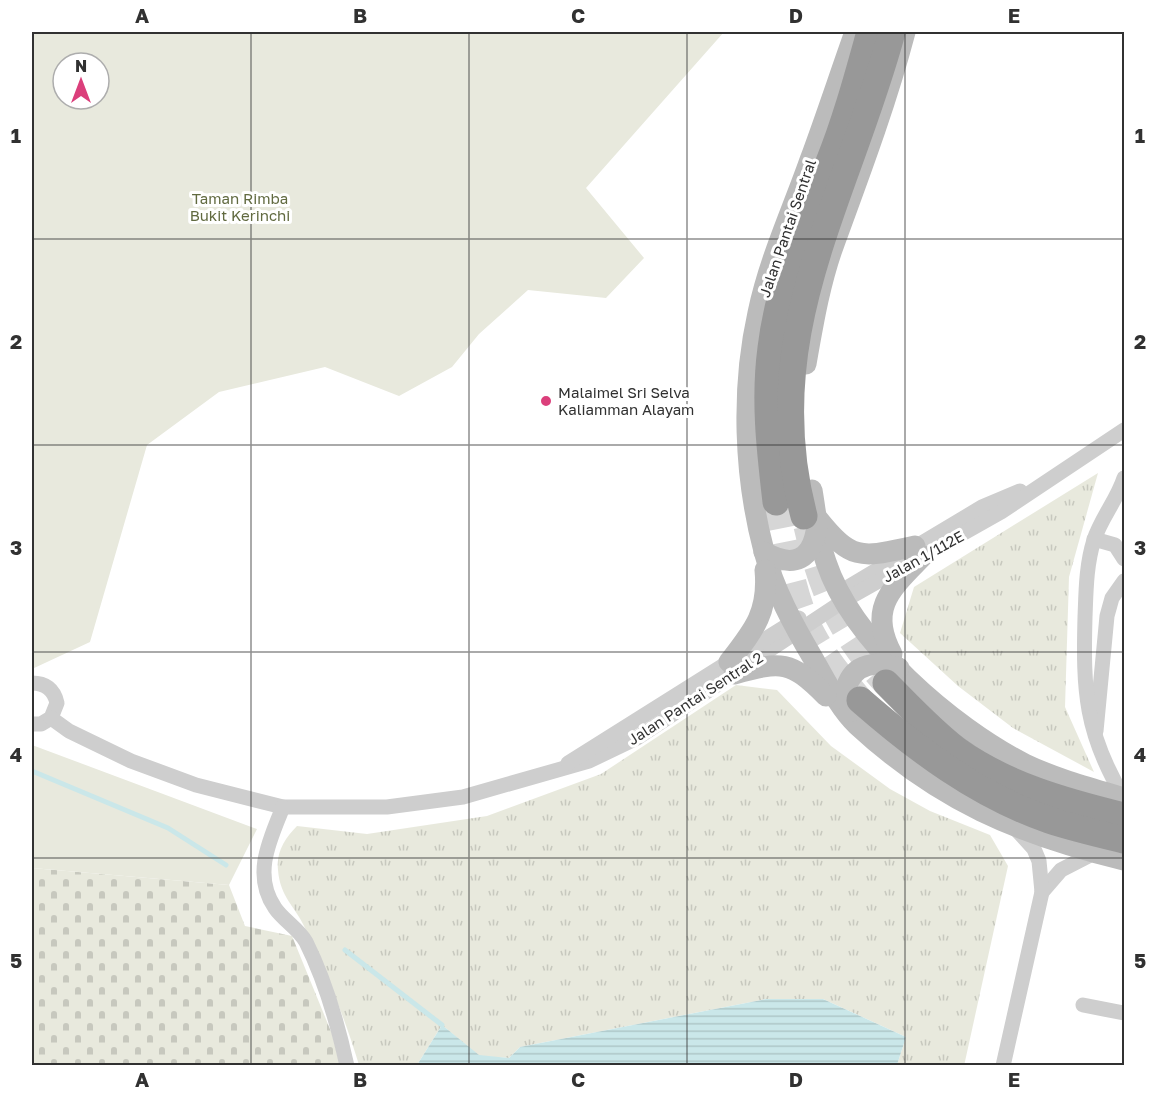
<svg xmlns="http://www.w3.org/2000/svg" width="1156" height="1097" viewBox="0 0 1156 1097" font-family="'Golos Text',sans-serif">
<style>
.grass{fill:url(#grass-tufts)}
.cemetery{fill:url(#cemetery-stones)}
.park{fill:#e8e9dd;fill-rule:evenodd}
.water{fill:url(#water-rules)}
.lines{fill:none;stroke-linecap:round;stroke-linejoin:round}
.stream{stroke:#cae7e9;stroke-width:5}
.highway-tunnel{stroke:#d6d6d6;stroke-width:27;stroke-dasharray:27 14;stroke-linecap:butt}
.street{stroke:#cecece;stroke-width:15}
.secondary{stroke:#bbb;stroke-width:21}
.highway{stroke:#989898;stroke-width:27}
.grid{fill:none;stroke:#313131;stroke-width:1.5;stroke-opacity:0.55}
.poi-dot{fill:#db3f7b;stroke:#fff;stroke-width:2}
.labels{text-anchor:middle;dominant-baseline:central;stroke-width:6;stroke-linejoin:round;paint-order:stroke}
.park-label{font-size:15px;fill:#616a40;stroke:#fff}
.street-label{font-size:15px;fill:#313131;stroke:#fff}
.poi-label{font-size:15px;fill:#313131;stroke:#fff;text-anchor:start}
.neatline{fill:none;stroke:#313131;stroke-width:2}
.grid-label{font-size:20px;text-anchor:middle;font-weight:bold;fill:#313131}
</style>
<defs>
<pattern id="grass-tufts" width="24" height="20" patternUnits="userSpaceOnUse" patternTransform="scale(1.5)"><rect width="24" height="20" fill="#e8e9dd"/><path d="M3 7l-1-3M5 7V3M7 7l1-3M15 17l-1-3M17 17v-4M19 17l1-3" fill="none" stroke="#c7c8be"/></pattern>
<pattern id="cemetery-stones" width="16" height="16" patternUnits="userSpaceOnUse" patternTransform="scale(1.5)"><rect width="16" height="16" fill="#e8e9dd"/><path d="M2 7V4a2 2 0 0 1 4 0v3zM10 15v-3a2 2 0 0 1 4 0v3z" fill="#c7c8be"/></pattern>
<pattern id="water-rules" width="6" height="5" patternUnits="userSpaceOnUse" patternTransform="scale(1.5)"><rect width="6" height="5" fill="#cae7e9"/><path d="M0 2.5h6" fill="none" stroke="#aec7c8"/></pattern>
</defs>
<rect width="100%" height="100%" fill="#fff"/>
<!-- grass -->
<g class="grass">
<polygon points="1098,473 1069,577 1065,707 1094,772 1013,728 958,686 900,633 914,587"/>
<path d="M736,685L777,690L831,746L890,789L930,811L990,835L1008,866L964,1066L897,1065L906,1037L823,999H766L520,1047L509,1058L479,1056L442,1025L417,1065H426H359C345,1018 326,972 305,928C295,906 280,897 278,870C276,852 285,838 297,826L367,834L487,816L601,774Z"/>
</g>
<!-- cemetery -->
<polygon class="cemetery" points="32,868 229,885 245,926 292,936 332,1034 340,1065 32,1065"/>
<!-- park -->
<g class="park">
<path d="M32,32H724L586,188L644,258L606,298L528,290L479,334L452,367L399,396L325,367L219,392L147,445L90,642L32,669ZM63,63H99V99H63Z"/>
<polygon points="32,745 257,829 229,885 32,868"/>
</g>
<!-- water -->
<polygon class="water" points="766,999 823,999 906,1037 897,1065 417,1065 442,1025 479,1055 509,1058 520,1047"/>
<g class="lines">
<!-- stream -->
<g class="stream">
<polyline points="32,771 168,828 226,865"/>
<polyline points="345,950 442,1025"/>
</g>
<!-- highway-tunnel -->
<g class="highway-tunnel">
<path d="M776,502C785,544 792,599 813,636C826,660 843,680 860,700"/>
<path d="M807,526C822,592 840,632 886,683"/>
</g>
<!-- street -->
<g class="street">
<polyline points="1094,539 1115,545 1124,559"/>
<polyline points="840,592 982,507 1020,491"/>
<path d="M32,683C45,683 54,689 57,703L51,718L41,724H32"/>
<polyline points="51,718 69,731 131,761 196,785 283,807 387,807 463,797 589,761 637,738 845,600 1001,512 1124,430"/>
<polyline points="1096,731 1107,616 1112,598 1124,581"/>
<polyline points="568,763 799,618"/>
<path d="M1124,798C1085,733 1083,691 1085,617C1086,592 1086,565 1094,540C1101,518 1117,500 1124,478"/>
<path d="M283,807C270,839 252,875 275,908C283,920 299,929 306,942C325,980 338,1025 347,1066"/>
<polyline points="1042,892 1061,870 1096,852"/>
<polyline points="1083,1005 1124,1013"/>
<polyline points="1003,1066 1042,892 1039,861 1034,849 1014,827"/>
</g>
<!-- secondary -->
<g class="secondary">
<path d="M855,32C840,74 826,117 810,160C792,211 769,260 758,313C741,389 744,476 764,551C774,590 794,626 814,660C826,681 840,709 857,725C939,801 1018,834 1124,860"/>
<path d="M806,364C813,324 820,282 834,244C860,173 886,104 905,32"/>
<path d="M812,490C816,513 818,539 826,562C852,641 952,727 1025,764C1056,779 1091,788 1124,798"/>
<path d="M818,519C853,563 863,557 915,546"/>
<path d="M764,552C794,569 813,560 817,525"/>
<path d="M892,654C867,608 892,588 923,556"/>
<path d="M729,662C754,630 769,612 765,570"/>
<path d="M734,674C782,661 790,660 826,696"/>
<path d="M851,711L846,688C854,662 877,661 899,668"/>
</g>
<!-- highway -->
<g class="highway">
<path d="M776,502C770,450 764,400 771,348C779,282 805,222 829,162C846,120 858,75 870,32"/>
<path d="M804,516C756,334 847,199 892,32"/>
<path d="M886,683C909,706 931,730 957,750C1005,785 1067,802 1124,816"/>
<path d="M860,700C916,749 977,795 1049,820C1073,828 1099,834 1124,840"/>
</g>
</g>
<!-- grid -->
<path class="grid" d="M251,32V1066M469,32V1066M687,32V1066M905,32V1066M32,239H1124M32,445H1124M32,652H1124M32,858H1124"/>
<!-- markers -->
<circle class="poi-dot" cx="546" cy="401" r="6"/>
<g class="labels">
<!-- park labels -->
<g class="park-label">
<text x="240" y="198">Taman Rimba<tspan x="240" dy="17">Bukit Kerinchi</tspan></text>
</g>
<!-- street labels -->
<g class="street-label">
<text transform="translate(787 228) rotate(-71)">Jalan Pantai Sentral</text>
<text transform="translate(923 556) rotate(-29)">Jalan 1/112E</text>
<text transform="translate(695 698) rotate(-33)">Jalan Pantai Sentral 2</text>
</g>
<!-- poi labels -->
<g class="poi-label">
<text x="558" y="392">Malaimel Sri Selva<tspan x="558" dy="17">Kaliamman Alayam</tspan></text>
</g>
</g>
<!-- border -->
<rect width="1156" height="1097" fill="none" stroke="#ffffff" stroke-width="66"/>
<!-- north arrow -->
<g transform="translate(81 81)"><circle r="28" fill="#ffffff" stroke="#adadad" stroke-width="1.5"/>
<path d="M0-4.5L10 22L0 15L-10 22Z" fill="#db3f7b"/>
<text y="-9" font-size="16" font-weight="bold" text-anchor="middle" fill="#313131">N</text>
</g>
<rect x="33" y="33" width="1090" height="1031" class="neatline"/>
<g class="grid-label">
<text x="142" y="23">A</text>
<text x="360" y="23">B</text>
<text x="578" y="23">C</text>
<text x="796" y="23">D</text>
<text x="1014" y="23">E</text>
<text x="16" y="143">1</text>
<text x="1140" y="143">1</text>
<text x="16" y="349">2</text>
<text x="1140" y="349">2</text>
<text x="16" y="555">3</text>
<text x="1140" y="555">3</text>
<text x="16" y="762">4</text>
<text x="1140" y="762">4</text>
<text x="16" y="968">5</text>
<text x="1140" y="968">5</text>
<text x="142" y="1087">A</text>
<text x="360" y="1087">B</text>
<text x="578" y="1087">C</text>
<text x="796" y="1087">D</text>
<text x="1014" y="1087">E</text>
</g>
</svg>
